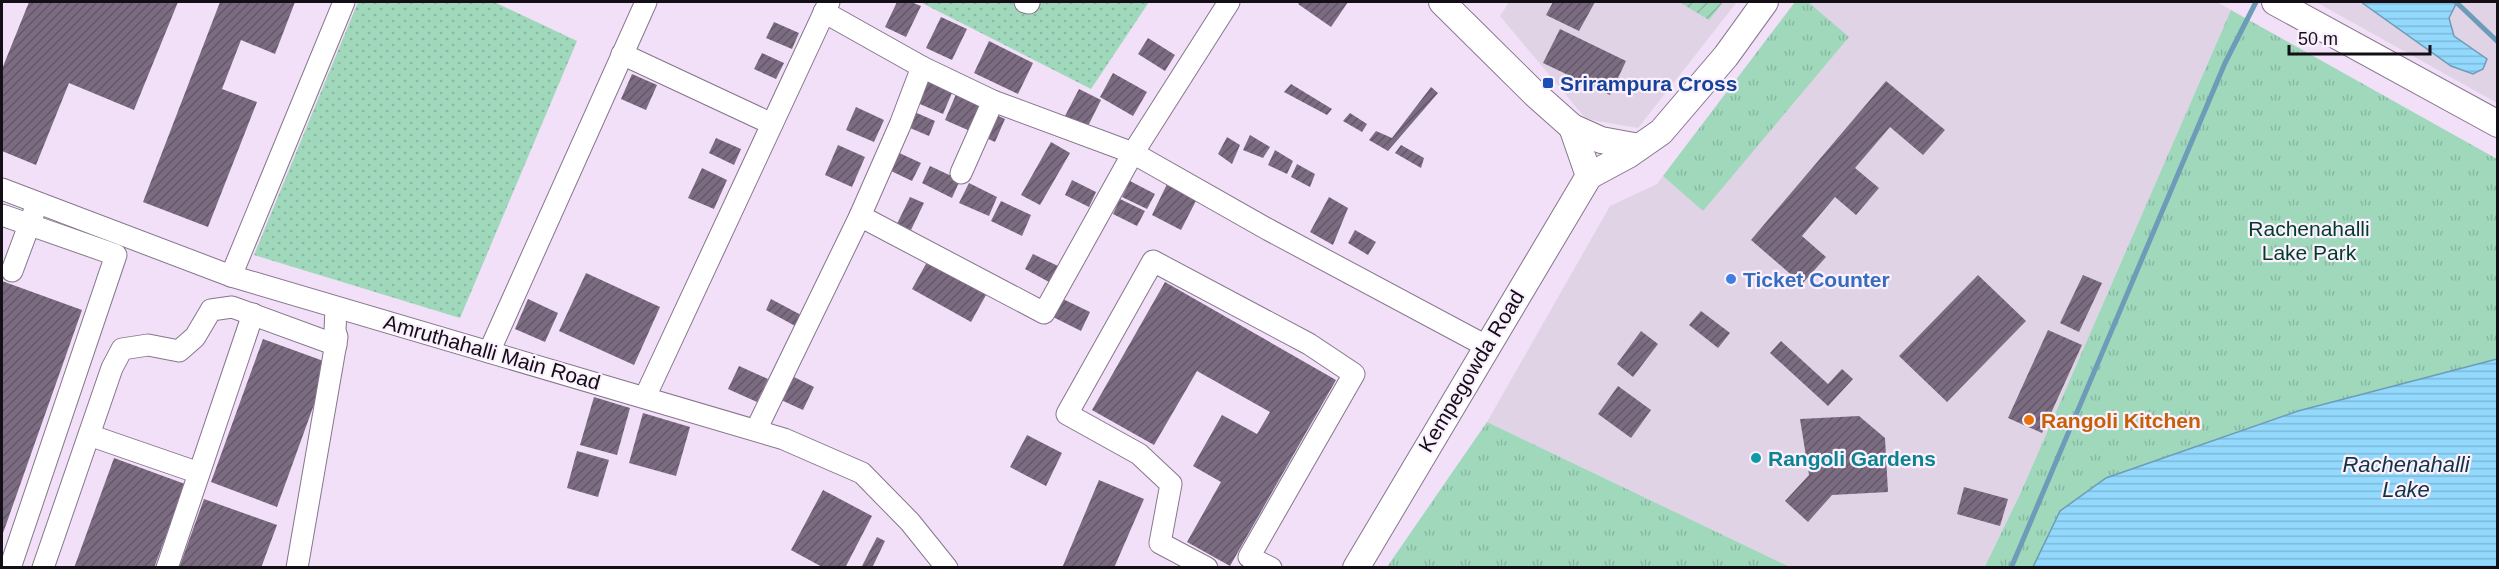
<svg xmlns="http://www.w3.org/2000/svg" width="2499" height="569" viewBox="0 0 2499 569" font-family="Arial,sans-serif">
<style>
.education{fill:#e1d3e6}
.grass{fill:url(#grass-dots)}
.park{fill:url(#park-tufts)}
.garden{fill:url(#garden-furrows)}
.water{fill:url(#water-rules);stroke:#6d9cb8;stroke-width:1.5}
.lines{fill:none;stroke-linecap:round;stroke-linejoin:round}
.stream{stroke:#6d9cb8;stroke-width:5}
.building{fill:url(#building-hatch)}
.minor-casing{stroke:#86768c;stroke-width:23}
.tertiary-casing{stroke:#86768c;stroke-width:28}
.minor{stroke:#fff;stroke-width:21}
.tertiary{stroke:#fff;stroke-width:26}
.transit-dot{fill:#1a4fb4;stroke:#faf0fe;stroke-width:2}
.shop-dot{fill:#3f7fe0;stroke:#faf0fe;stroke-width:2}
.food-dot{fill:#e8710a;stroke:#faf0fe;stroke-width:2}
.culture-dot{fill:#0f9aa8;stroke:#faf0fe;stroke-width:2}
.labels{text-anchor:middle;dominant-baseline:central;stroke-width:4.5;stroke-linejoin:round;paint-order:stroke}
.transit-label{font-size:21px;font-weight:bold;fill:#164399;stroke:#faf0fe;text-anchor:start}
.park-label{font-size:21px;fill:#003c27;stroke:#faf0fe}
.shop-label{font-size:21px;font-weight:bold;fill:#366cbe;stroke:#faf0fe;text-anchor:start}
.street-label{font-size:21px;fill:#140e16;stroke:#faf0fe}
.food-label{font-size:21px;font-weight:bold;fill:#c56008;stroke:#faf0fe;text-anchor:start}
.culture-label{font-size:21px;font-weight:bold;fill:#0d838f;stroke:#faf0fe;text-anchor:start}
.water-label{font-size:22px;font-style:italic;fill:#123342;stroke:#faf0fe}
</style>
<defs>
<pattern id="grass-dots" width="8" height="8" patternUnits="userSpaceOnUse" patternTransform="scale(1.5)"><rect width="8" height="8" fill="#a0d8bc"/><path d="M2 2h.1M6 6h.1" fill="none" stroke="#89b8a1" stroke-width="1.8" stroke-linecap="round"/></pattern>
<pattern id="park-tufts" width="24" height="20" patternUnits="userSpaceOnUse" patternTransform="scale(1.5)"><rect width="24" height="20" fill="#a0d8bc"/><path d="M3 7l-1-3M5 7V3M7 7l1-3M15 17l-1-3M17 17v-4M19 17l1-3" fill="none" stroke="#89b8a1"/></pattern>
<pattern id="garden-furrows" width="10" height="10" patternUnits="userSpaceOnUse" patternTransform="scale(1.5)"><rect width="10" height="10" fill="#a0d8bc"/><path d="M-1 1l2-2M0 10L10 0M9 11l2-2" fill="none" stroke="#89b8a1"/></pattern>
<pattern id="water-rules" width="6" height="5" patternUnits="userSpaceOnUse" patternTransform="scale(1.5)"><rect width="6" height="5" fill="#93d9fd"/><path d="M0 2.5h6" fill="none" stroke="#7eb9d8"/></pattern>
<pattern id="building-hatch" width="6" height="6" patternUnits="userSpaceOnUse" patternTransform="scale(1.5)"><rect width="6" height="6" fill="#7c6c81"/><path d="M-1 1l2-2M0 6l6-6M5 7l2-2" fill="none" stroke="#645769"/></pattern>
</defs>
<rect width="100%" height="100%" fill="#f1e0f8"/>
<!-- education -->
<g class="education">
<polygon points="1509,2 1737,2 1638,128 1586,119 1500,16"/>
<polygon points="1795,2 2217,2 2231,10 2021,492 1984,567 1790,567 1487,422 1610,206 1657,184"/>
<polygon points="2316,2 2497,2 2497,103"/>
</g>
<!-- grass -->
<g class="grass">
<polygon points="358,2 494,2 577,41 460,318 254,255"/>
<polygon points="920,2 1149,2 1091,89"/>
</g>
<!-- park -->
<g class="park">
<polygon points="1795,2 1808,2 1849,37 1703,211 1663,176"/>
<polygon points="2231,10 2497,159 2497,359 2298,411 2060,511 2033,567 1984,568 2021,492"/>
<polygon points="1487,422 1790,567 1387,567"/>
</g>
<!-- garden -->
<polygon class="garden" points="1679,2 1723,2 1709,20"/>
<!-- water -->
<g class="water">
<polygon points="2361,2 2457,2 2449,18 2454,36 2487,59 2483,69 2473,74 2451,66"/>
<polygon points="2497,359 2497,567 2033,567 2060,511 2106,478 2298,411"/>
</g>
<g class="lines">
<!-- stream -->
<g class="stream">
<polyline points="2456,2 2498,42"/>
<polyline points="2011,568 2225,63 2256,2"/>
</g>
</g>
<!-- building -->
<g class="building">
<polygon points="29,2 178,2 134,110 69,83 36,165 2,151 2,69"/>
<polygon points="220,2 295,2 275,54 241,40 222,89 257,102 208,227 143,202"/>
<polygon points="897,2 911,2 921,6 906,37 885,27"/>
<polygon points="1300,2 1348,2 1331,27 1298,4"/>
<polygon points="1553,2 1595,2 1579,31 1546,15"/>
<polygon points="941,17 967,29 952,60 926,48"/>
<polygon points="774,22 799,33 792,49 766,38"/>
<polygon points="1560,29 1626,61 1610,95 1543,63"/>
<polygon points="1148,38 1175,55 1165,71 1138,54"/>
<polygon points="989,41 1033,63 1018,94 974,73"/>
<polygon points="762,53 784,63 776,79 754,69"/>
<polygon points="925,73 955,86 943,114 913,101"/>
<polygon points="1113,73 1147,92 1133,116 1100,97"/>
<polygon points="632,74 657,85 646,110 621,99"/>
<polygon points="1886,81 1945,130 1923,155 1890,127 1855,168 1879,188 1856,215 1835,197 1802,236 1826,257 1802,284 1751,240"/>
<polygon points="1291,84 1332,109 1327,115 1284,92"/>
<polygon points="1431,87 1438,93 1388,151 1369,140 1376,131 1392,138"/>
<polygon points="1079,89 1101,100 1087,128 1065,116"/>
<polygon points="957,92 982,103 970,131 945,120"/>
<polygon points="856,107 884,120 874,142 846,130"/>
<polygon points="910,110 935,121 929,136 903,125"/>
<polygon points="1350,113 1367,124 1362,132 1343,121"/>
<polygon points="994,114 1005,119 995,142 984,137"/>
<polygon points="1250,135 1270,147 1263,158 1243,150"/>
<polygon points="1227,137 1240,145 1232,164 1218,154"/>
<polygon points="716,138 741,149 734,165 709,153"/>
<polygon points="1051,142 1070,153 1040,205 1021,195"/>
<polygon points="838,145 865,157 852,187 825,175"/>
<polygon points="1401,145 1424,158 1421,168 1395,153"/>
<polygon points="1275,150 1293,161 1287,174 1268,165"/>
<polygon points="895,151 921,163 912,181 887,169"/>
<polygon points="1297,164 1315,174 1310,187 1291,177"/>
<polygon points="930,166 960,180 952,198 922,183"/>
<polygon points="702,168 727,180 714,209 688,198"/>
<polygon points="1072,180 1096,192 1089,207 1065,195"/>
<polygon points="1169,180 1199,195 1181,230 1152,215"/>
<polygon points="1130,181 1155,194 1147,209 1122,197"/>
<polygon points="969,183 997,197 989,216 959,203"/>
<polygon points="910,197 924,203 911,230 895,228"/>
<polygon points="1329,197 1348,208 1333,245 1310,232"/>
<polygon points="1120,199 1145,211 1137,226 1113,214"/>
<polygon points="1001,201 1031,215 1022,236 991,221"/>
<polygon points="1355,230 1376,242 1368,255 1348,243"/>
<polygon points="1033,254 1058,266 1049,282 1025,269"/>
<polygon points="927,262 986,295 971,322 912,289"/>
<polygon points="586,273 660,307 634,365 559,331"/>
<polygon points="1978,275 2026,321 1947,402 1899,356"/>
<polygon points="2083,275 2102,283 2079,332 2060,323"/>
<polygon points="2,281 82,310 2,536"/>
<polygon points="1165,282 1336,380 1230,566 1187,542 1221,482 1193,466 1222,415 1257,434 1270,412 1197,371 1154,445 1092,410"/>
<polygon points="528,299 558,313 545,342 515,329"/>
<polygon points="771,299 803,316 797,327 766,310"/>
<polygon points="1063,299 1090,312 1081,331 1053,317"/>
<polygon points="1701,311 1730,333 1718,348 1689,325"/>
<polygon points="2048,330 2082,345 2042,433 2008,418"/>
<polygon points="1641,331 1658,344 1633,377 1617,364"/>
<polygon points="263,339 329,363 277,507 211,482"/>
<polygon points="1781,341 1828,384 1842,369 1853,379 1828,406 1770,353"/>
<polygon points="739,366 768,379 757,402 728,389"/>
<polygon points="790,375 814,387 803,410 779,399"/>
<polygon points="1618,386 1651,410 1631,438 1598,414"/>
<polygon points="594,397 630,408 617,455 580,445"/>
<polygon points="643,413 690,427 676,476 629,463"/>
<polygon points="1859,416 1885,438 1888,492 1832,495 1808,522 1785,501 1809,475 1800,419"/>
<polygon points="1027,435 1062,453 1046,486 1010,467"/>
<polygon points="577,451 609,460 598,497 567,488"/>
<polygon points="114,458 185,484 154,568 74,568"/>
<polygon points="1099,480 1144,499 1114,568 1062,568"/>
<polygon points="1964,487 2008,499 2000,526 1957,514"/>
<polygon points="823,490 872,516 845,568 824,568 791,550"/>
<polygon points="204,499 277,525 261,568 179,568"/>
<polygon points="877,537 885,541 872,568 861,568"/>
</g>
<g class="lines">
<defs>
<g id="minor">
<polyline points="1025,2 1029,3"/>
<polyline points="824,12 922,67 900,125 860,216"/>
<polyline points="622,54 772,124"/>
<polyline points="922,67 993,101 961,173"/>
<polyline points="993,101 1133,153 1229,2"/>
<polyline points="2,189 231,276 784,439 862,473 910,522 947,568"/>
<polyline points="2,215 116,255 10,568"/>
<polyline points="12,271 34,212"/>
<polyline points="231,276 344,2"/>
<polyline points="489,352 646,2"/>
<polyline points="645,397 829,2"/>
<polyline points="756,430 860,216 1044,313 1133,153 1269,230 1486,346"/>
<polyline points="89,435 199,473"/>
<polyline points="43,568 112,368 122,349 148,345 179,351 195,337 211,310 232,307 336,345"/>
<polyline points="167,568 253,314"/>
<polyline points="297,568 337,337 335,331 336,308"/>
<polyline points="1207,568 1160,543 1171,484 1139,454 1067,414 1153,261 1309,344 1354,374 1249,557 1271,568"/>
</g>
<g id="tertiary">
<polyline points="1442,2 1536,95 1572,127 1601,140 1639,147"/>
<polyline points="2275,2 2498,124"/>
<polyline points="1589,176 1628,155 1661,132 1726,56 1765,2"/>
<polyline points="1356,568 1589,176 1572,127"/>
</g>
</defs>
<!-- minor casing -->
<use href="#minor" class="minor-casing"/>
<!-- tertiary casing -->
<use href="#tertiary" class="tertiary-casing"/>
<!-- minor -->
<use href="#minor" class="minor"/>
<!-- tertiary -->
<use href="#tertiary" class="tertiary"/>
</g>
<!-- markers -->
<rect class="transit-dot" x="1542" y="77" width="12" height="12" rx="3"/>
<circle class="shop-dot" cx="1731" cy="279" r="6"/>
<circle class="food-dot" cx="2029" cy="420" r="6"/>
<circle class="culture-dot" cx="1756" cy="458" r="6"/>
<g class="labels">
<!-- transit labels -->
<g class="transit-label">
<text x="1560" y="83">Srirampura Cross</text>
</g>
<!-- park labels -->
<g class="park-label">
<text x="2309" y="228">Rachenahalli<tspan x="2309" dy="24">Lake Park</tspan></text>
</g>
<!-- shop labels -->
<g class="shop-label">
<text x="1743" y="279">Ticket Counter</text>
</g>
<!-- street labels -->
<g class="street-label">
<text transform="translate(492 352) rotate(16)">Amruthahalli Main Road</text>
<text transform="translate(1471 371) rotate(-59)">Kempegowda Road</text>
</g>
<!-- food labels -->
<g class="food-label">
<text x="2041" y="420">Rangoli Kitchen</text>
</g>
<!-- culture labels -->
<g class="culture-label">
<text x="1768" y="458">Rangoli Gardens</text>
</g>
<!-- water labels -->
<g class="water-label">
<text x="2406" y="464">Rachenahalli<tspan x="2406" dy="25">Lake</tspan></text>
</g>
</g>
<!-- border -->
<rect width="2499" height="569" fill="none" stroke="#140e16" stroke-width="6"/>
<!-- scale -->
<path d="M2289 45v9h141v-9" fill="none" stroke="#140e16" stroke-width="3"/>
<text x="2298" y="45" font-size="18" fill="#140e16" stroke="#faf0fe" stroke-width="4.5" paint-order="stroke">50 m</text>
</svg>
